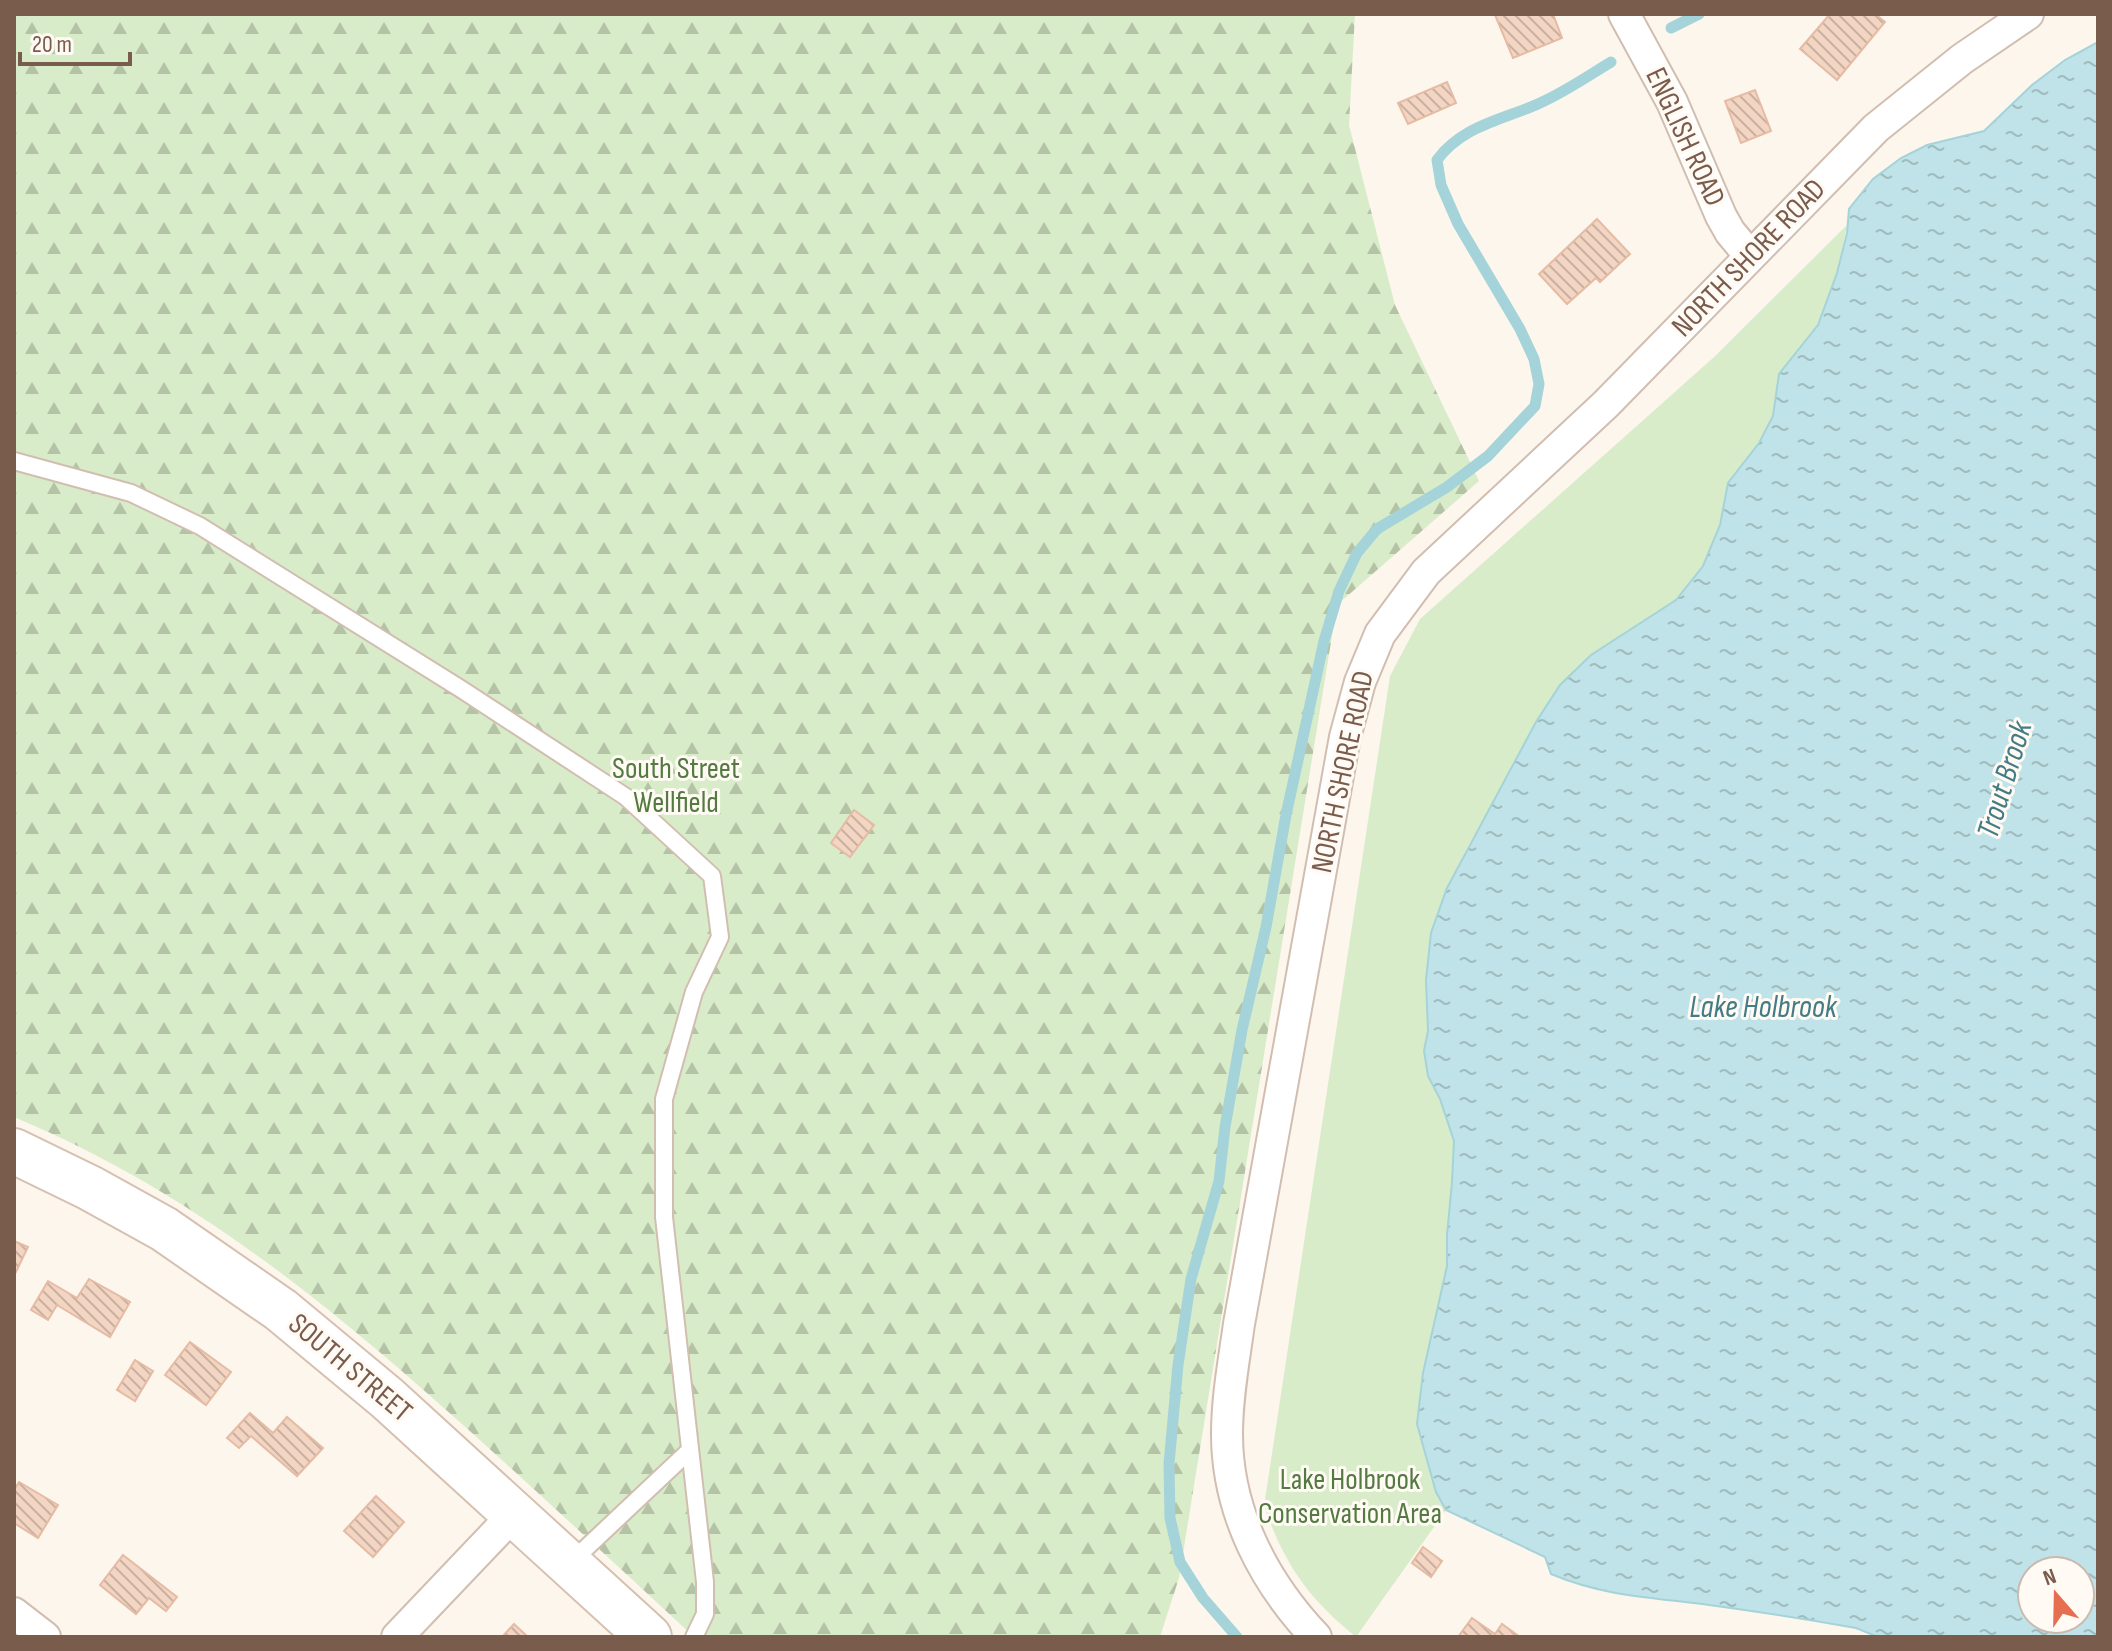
<svg xmlns="http://www.w3.org/2000/svg" width="2112" height="1651" viewBox="0 0 2112 1651" font-family="'Sofia Sans Condensed',sans-serif">
<style>
.forest{fill:url(#forest-firs)}
.park{fill:#d8ecc9}
.water{fill:url(#water-ripples);stroke:#a5d3da;stroke-width:2;fill-rule:evenodd}
.lines{fill:none;stroke-linecap:round;stroke-linejoin:round}
.stream{stroke:#a5d3da;stroke-width:11}
.building{fill:url(#building-back-hatch);stroke:#e6bba3;stroke-width:2}
.lane-casing{stroke:#d1beb0;stroke-width:20}
.street-casing{stroke:#d1beb0;stroke-width:34}
.secondary-casing{stroke:#d6c0b0;stroke-width:48}
.lane{stroke:#fff;stroke-width:16}
.street{stroke:#fff;stroke-width:30}
.secondary{stroke:#fff;stroke-width:44}
.labels{text-anchor:middle;dominant-baseline:central;stroke-width:6;stroke-linejoin:round;paint-order:stroke}
.street-label{font-size:30px;fill:#7a5c4d;stroke:#fffaf3}
.park-label{font-size:30px;fill:#537a41;stroke:#fffaf3}
.water-label{font-size:32px;font-style:italic;fill:#437c86;stroke:#fffaf3}
</style>
<defs>
<pattern id="forest-firs" width="22" height="20" patternUnits="userSpaceOnUse" patternTransform="scale(2)"><rect width="22" height="20" fill="#d8ecc9"/><path d="M5 1l3.5 6h-7zM16 11l3.5 6h-7z" fill="#b4c2a5"/></pattern>
<pattern id="water-ripples" width="26" height="14" patternUnits="userSpaceOnUse" patternTransform="scale(2)"><rect width="26" height="14" fill="#bfe3e8"/><path d="M2 4q2-2 4 0t4 0M15 11q2-2 4 0t4 0" fill="none" stroke="#a0bbbe"/></pattern>
<pattern id="building-back-hatch" width="6" height="6" patternUnits="userSpaceOnUse" patternTransform="scale(2)"><rect width="6" height="6" fill="#f3d5c3"/><path d="M-1 5l2 2M0 0l6 6M5-1l2 2" fill="none" stroke="#cab0a1"/></pattern>
</defs>
<rect width="100%" height="100%" fill="#fdf6ec"/>
<!-- forest -->
<path class="forest" d="M14,14H1355L1349,125L1395,305L1479,481L1337,605L1179,1578L1160,1637H694C620,1568 546,1500 471,1432C328,1304 193,1192 14,1117Z"/>
<!-- park -->
<path class="park" d="M1847,225L1837,273L1818,325L1776,397L1773,416L1759,443L1728,483L1720,525L1703,566L1676,600L1591,655L1536,722L1504,786L1469,844L1447,888L1431,933L1426,980L1428,1031L1424,1051L1428,1076L1440,1099L1454,1141L1447,1266L1423,1373L1417,1424L1436,1492L1446,1510L1356,1637C1307,1597 1285,1565 1264,1506L1390,676L1420,619L1713,358Z"/>
<!-- water -->
<path class="water" d="M2098,42V1637H1878L1856,1628C1805,1619 1754,1611 1702,1604C1647,1597 1604,1596 1551,1574L1545,1557L1446,1510L1436,1492L1417,1424L1423,1373L1447,1266V1235L1452,1182L1454,1141L1440,1099L1428,1076L1424,1051L1428,1031L1426,980L1431,933L1447,888L1536,722L1560,685L1591,655L1676,600L1703,566L1720,525L1728,483L1759,443L1773,416L1779,374L1818,325L1837,273L1847,233L1849,209L1873,179L1901,158L1927,145L1984,131L2032,85L2065,60ZM2032,1571H2080V1619H2032Z"/>
<g class="lines">
<!-- stream -->
<g class="stream">
<polyline points="1671,28 1699,14"/>
<path d="M1237,1637L1203,1598L1180,1562L1170,1518L1169,1464L1178,1365L1191,1279L1219,1181L1225,1127L1242,1030L1266,927L1286,815L1324,641L1339,591L1357,553L1377,529L1447,487L1488,456L1535,406L1539,384L1534,359L1520,329L1458,224L1441,185L1437,160C1463,125 1503,120 1540,103C1565,92 1588,76 1611,62"/>
</g>
</g>
<!-- building -->
<g class="building">
<polygon points="1553,14 1562,38 1513,58 1495,15"/>
<polygon points="1830,14 1875,14 1885,22 1837,80 1800,49"/>
<polygon points="1447,82 1456,103 1408,124 1398,103"/>
<polygon points="1755,90 1771,131 1741,143 1725,101"/>
<polygon points="1597,219 1630,254 1600,282 1596,278 1567,304 1539,274"/>
<polygon points="854,810 874,825 850,857 831,843"/>
<polygon points="14,1241 28,1247 14,1276"/>
<polygon points="89,1279 130,1302 110,1337 57,1305 48,1320 31,1310 48,1281 77,1298"/>
<polygon points="190,1342 231,1372 206,1405 165,1375"/>
<polygon points="135,1360 153,1371 135,1401 117,1390"/>
<polygon points="250,1413 273,1433 287,1417 323,1448 297,1476 251,1436 239,1448 227,1438"/>
<polygon points="19,1482 58,1505 38,1538 14,1523 14,1490"/>
<polygon points="376,1496 404,1522 373,1557 344,1531"/>
<polygon points="1423,1547 1442,1561 1431,1577 1412,1563"/>
<polygon points="123,1555 177,1597 166,1611 149,1598 136,1614 100,1585"/>
<polygon points="1472,1618 1495,1634 1502,1624 1520,1637 1458,1637"/>
<polygon points="514,1624 528,1637 502,1637"/>
</g>
<g class="lines">
<defs>
<g id="lane">
<polyline points="14,461 131,493 200,526 461,689 626,797 712,876 720,937 694,992 664,1099 664,1217 705,1582 705,1614 694,1637"/>
<polyline points="569,1564 690,1450"/>
</g>
<g id="street">
<polyline points="1624,14 1672,102 1721,216 1730,232 1750,256"/>
<polyline points="14,1613 45,1637"/>
<polyline points="397,1637 515,1513"/>
<path d="M1316,1637C1264,1582 1227,1512 1227,1434C1227,1397 1234,1360 1239,1324L1345,737L1360,682L1380,634L1426,572L1606,404L1876,128L1962,59L2028,14"/>
</g>
<polyline id="secondary" points="14,1151 90,1188 164,1229 281,1310 387,1398 649,1637"/>
</defs>
<!-- lane casing -->
<use href="#lane" class="lane-casing"/>
<!-- street casing -->
<use href="#street" class="street-casing"/>
<!-- secondary casing -->
<use href="#secondary" class="secondary-casing"/>
<!-- lane -->
<use href="#lane" class="lane"/>
<!-- street -->
<use href="#street" class="street"/>
<!-- secondary -->
<use href="#secondary" class="secondary"/>
</g>
<g class="labels">
<!-- street labels -->
<g class="street-label">
<text transform="translate(1685 137) rotate(65)">ENGLISH ROAD</text>
<text transform="translate(1749 258) rotate(-46)">NORTH SHORE ROAD</text>
<text transform="translate(1343 772) rotate(-78)">NORTH SHORE ROAD</text>
<text transform="translate(350 1368) rotate(40)">SOUTH STREET</text>
</g>
<!-- park labels -->
<g class="park-label">
<text x="676" y="769">South Street<tspan x="676" dy="34">Wellfield</tspan></text>
<text x="1350" y="1480">Lake Holbrook<tspan x="1350" dy="34">Conservation Area</tspan></text>
</g>
<!-- water labels -->
<g class="water-label">
<text transform="translate(2005 780) rotate(-73)">Trout Brook</text>
<text x="1763" y="1007">Lake Holbrook</text>
</g>
</g>
<!-- border -->
<rect width="2112" height="1651" fill="none" stroke="#7a5c4d" stroke-width="32"/>
<!-- north arrow -->
<g transform="translate(2056 1595) rotate(340)"><circle r="38" fill="#fffaf3" stroke="#cabbb1" stroke-width="2"/>
<path d="M0-6L14 30L0 20L-14 30Z" fill="#e76f51"/>
<text y="-12" font-size="22" font-weight="bold" text-anchor="middle" fill="#7a5c4d">N</text>
</g>
<!-- scale -->
<path d="M20 52v12h110v-12" fill="none" stroke="#7a5c4d" stroke-width="4"/>
<text x="32" y="52" font-size="24" fill="#7a5c4d" stroke="#fffaf3" stroke-width="6" paint-order="stroke">20 m</text>
</svg>
